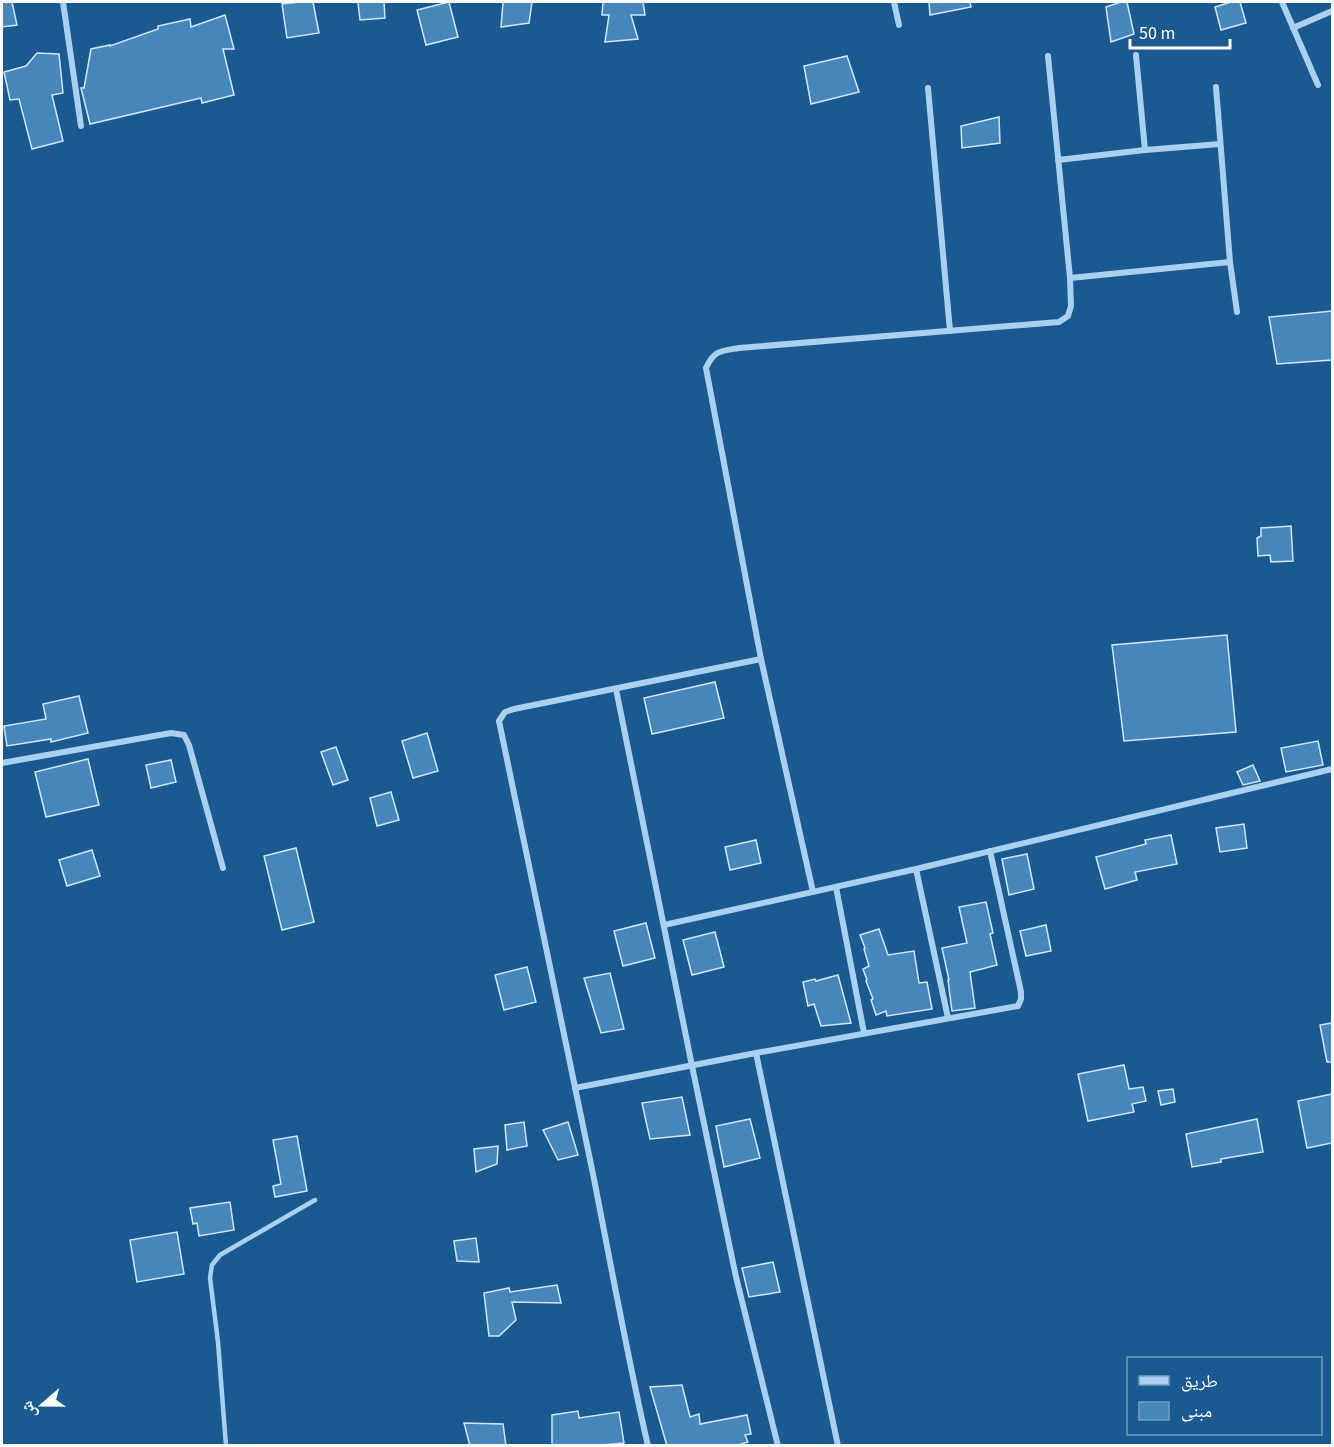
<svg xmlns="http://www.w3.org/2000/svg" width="1334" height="1447" viewBox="0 0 1334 1447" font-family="'Source Sans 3','Noto Naskh Arabic',sans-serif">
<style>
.building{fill:#4786ba;stroke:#cfe7fa;stroke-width:1.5}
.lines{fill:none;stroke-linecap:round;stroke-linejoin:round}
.lane{stroke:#a9d0ef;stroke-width:4.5}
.street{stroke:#a9d0ef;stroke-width:6}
</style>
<rect width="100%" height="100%" fill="#1a5a91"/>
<!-- building -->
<g class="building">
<polygon points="2,2 12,2 17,25 2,27"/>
<polygon points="299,2 313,2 319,33 287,38 282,4"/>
<polygon points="358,2 384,2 385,18 360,20"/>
<polygon points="449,2 458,37 426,45 417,10"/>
<polygon points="503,2 532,2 529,23 501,27"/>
<polygon points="603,2 643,2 645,15 631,15 638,39 605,42 609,15 602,15"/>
<polygon points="929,2 970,2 971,7 930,15"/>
<polygon points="1121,2 1127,2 1134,34 1111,42 1106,7"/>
<polygon points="1231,2 1240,2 1246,23 1221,30 1215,7"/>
<polygon points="225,15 234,49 223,49 234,95 202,103 201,98 90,124 81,88 84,88 91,49 110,45 110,46 158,29 158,26 190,19 191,27"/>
<polygon points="37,53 59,54 63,93 52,95 63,141 32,149 19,99 10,100 4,72 26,66"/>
<polygon points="847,56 859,92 811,104 804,66"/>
<polygon points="999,117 1000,143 962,148 961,126"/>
<polygon points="1332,311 1332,360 1277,364 1269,317"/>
<polygon points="1291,526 1293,561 1271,562 1270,555 1258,556 1257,538 1261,536 1261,528"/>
<polygon points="1227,635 1236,732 1124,741 1112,645"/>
<polygon points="715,682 724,718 652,734 644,698"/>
<polygon points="79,696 88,733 51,742 51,739 7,746 4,726 46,719 43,704"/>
<polygon points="427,733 438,771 413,778 402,741"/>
<polygon points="1318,741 1323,765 1286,772 1281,748"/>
<polygon points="336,747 348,780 333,785 321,752"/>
<polygon points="88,759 99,805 46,817 35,772"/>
<polygon points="171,760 176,782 151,788 146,765"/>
<polygon points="1253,765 1260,781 1243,785 1237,772"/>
<polygon points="391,792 399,820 377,826 370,798"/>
<polygon points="1244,824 1247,848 1220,852 1216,828"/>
<polygon points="1171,835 1177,864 1135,872 1137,880 1105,889 1096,857 1146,844 1145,840"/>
<polygon points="756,840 761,863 730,870 725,847"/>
<polygon points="296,848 314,922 282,930 264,856"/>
<polygon points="92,850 100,876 67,886 59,860"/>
<polygon points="1027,854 1034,889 1009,895 1002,859"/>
<polygon points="986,902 993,933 990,934 997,965 970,972 975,1008 952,1011 948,980 949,980 942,948 967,943 959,907"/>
<polygon points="646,923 655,958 623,966 614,931"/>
<polygon points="1046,925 1051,951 1026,956 1020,931"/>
<polygon points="879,929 888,955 914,951 919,983 927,982 932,1009 887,1016 886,1011 876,1015 871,1000 873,999 866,981 867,980 863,969 869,966 864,949 865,948 860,935"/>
<polygon points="715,932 724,967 692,975 683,940"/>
<polygon points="527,967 536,1002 504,1010 495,975"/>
<polygon points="610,973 624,1029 601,1033 584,978"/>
<polygon points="838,975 851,1023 821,1026 814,1004 808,1006 803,982 815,979 816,981"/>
<polygon points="1332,1023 1332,1062 1327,1062 1320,1025"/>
<polygon points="1124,1065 1129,1089 1143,1087 1146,1101 1132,1104 1134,1112 1088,1121 1078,1074"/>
<polygon points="1173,1089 1175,1102 1161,1105 1158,1091"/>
<polygon points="1332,1094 1332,1143 1307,1148 1298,1101"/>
<polygon points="682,1097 690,1135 650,1139 642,1103"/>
<polygon points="750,1119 760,1158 724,1167 716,1126"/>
<polygon points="1257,1119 1263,1152 1221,1159 1221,1162 1192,1167 1186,1134"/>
<polygon points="524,1122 527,1146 507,1150 505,1125"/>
<polygon points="568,1122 578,1155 558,1160 543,1130"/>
<polygon points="297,1136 307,1191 275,1197 273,1186 281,1184 273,1140"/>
<polygon points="498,1146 497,1164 476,1172 474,1149"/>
<polygon points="230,1202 234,1230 199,1236 197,1223 193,1224 190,1208"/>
<polygon points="177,1232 184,1274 137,1282 130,1240"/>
<polygon points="476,1238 479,1262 457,1261 454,1241"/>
<polygon points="773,1262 780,1292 749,1297 742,1268"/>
<polygon points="557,1285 561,1303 512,1302 516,1320 499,1336 489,1336 484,1293 509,1288 510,1292"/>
<polygon points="682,1385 690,1417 699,1414 700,1424 747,1415 751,1434 745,1435 748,1442 735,1446 667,1446 650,1387"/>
<polygon points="578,1411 579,1418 619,1412 624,1443 590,1446 552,1446 552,1415"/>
<polygon points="464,1423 503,1424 506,1446 470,1446"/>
</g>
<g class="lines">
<!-- lane -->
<polyline class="lane" points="226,1446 218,1342 210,1278 212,1265 220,1255 315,1200"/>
<!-- street -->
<g class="street">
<polyline points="63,2 81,126"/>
<polyline points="894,2 899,25"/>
<polyline points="1282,2 1318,85"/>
<polyline points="1293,28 1332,11"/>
<polyline points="1136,55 1145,150"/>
<polyline points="1216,87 1230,262 1237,312"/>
<polyline points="928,88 950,331"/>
<polyline points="1058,160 1145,150 1220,144"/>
<polyline points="1070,278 1230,262"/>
<polyline points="616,689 692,1066 736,1277 778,1446"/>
<polyline points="2,763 171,733 184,735 189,745 223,868"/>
<polyline points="916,869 948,1018"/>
<polyline points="836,887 864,1033"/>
<path d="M813,892L761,659L706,368C714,350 721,351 739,348L1059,322L1068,316L1071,306L1070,278L1048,56"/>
<polyline points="664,925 916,869 1332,769"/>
<polyline points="756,1053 838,1446"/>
<polyline points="575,1088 756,1053 1018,1006 1021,999 1021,992 990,851"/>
<path d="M648,1446C627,1355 611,1265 593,1174C562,1023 530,872 499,721L505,712L514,709L761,659"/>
</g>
</g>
<!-- border -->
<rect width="1334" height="1447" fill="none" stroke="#ffffff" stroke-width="6"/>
<!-- legend -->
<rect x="1127" y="1357" width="195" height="78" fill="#1a5a91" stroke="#769cbd" stroke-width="1.5"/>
<rect x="1139" y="1376" width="30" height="9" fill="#a9d0ef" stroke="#769cbd" stroke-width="1.5"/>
<text x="1181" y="1387" font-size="18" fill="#ffffff">طريق</text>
<rect x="1139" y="1402" width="30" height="18" fill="#4786ba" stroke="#769cbd" stroke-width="1.5"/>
<text x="1181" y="1417" font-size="18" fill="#ffffff">مبنى</text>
<!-- north arrow -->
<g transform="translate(42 1405) rotate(250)" stroke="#1a5a91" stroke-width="4.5" paint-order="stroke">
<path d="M0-4.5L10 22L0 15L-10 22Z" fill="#ffffff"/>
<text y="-9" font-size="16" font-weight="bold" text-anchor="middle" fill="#ffffff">ش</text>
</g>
<!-- scale -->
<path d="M1130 39v9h100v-9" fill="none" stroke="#ffffff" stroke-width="3"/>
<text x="1139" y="39" font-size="18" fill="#ffffff" stroke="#1a5a91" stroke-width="4.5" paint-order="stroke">50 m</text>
</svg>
